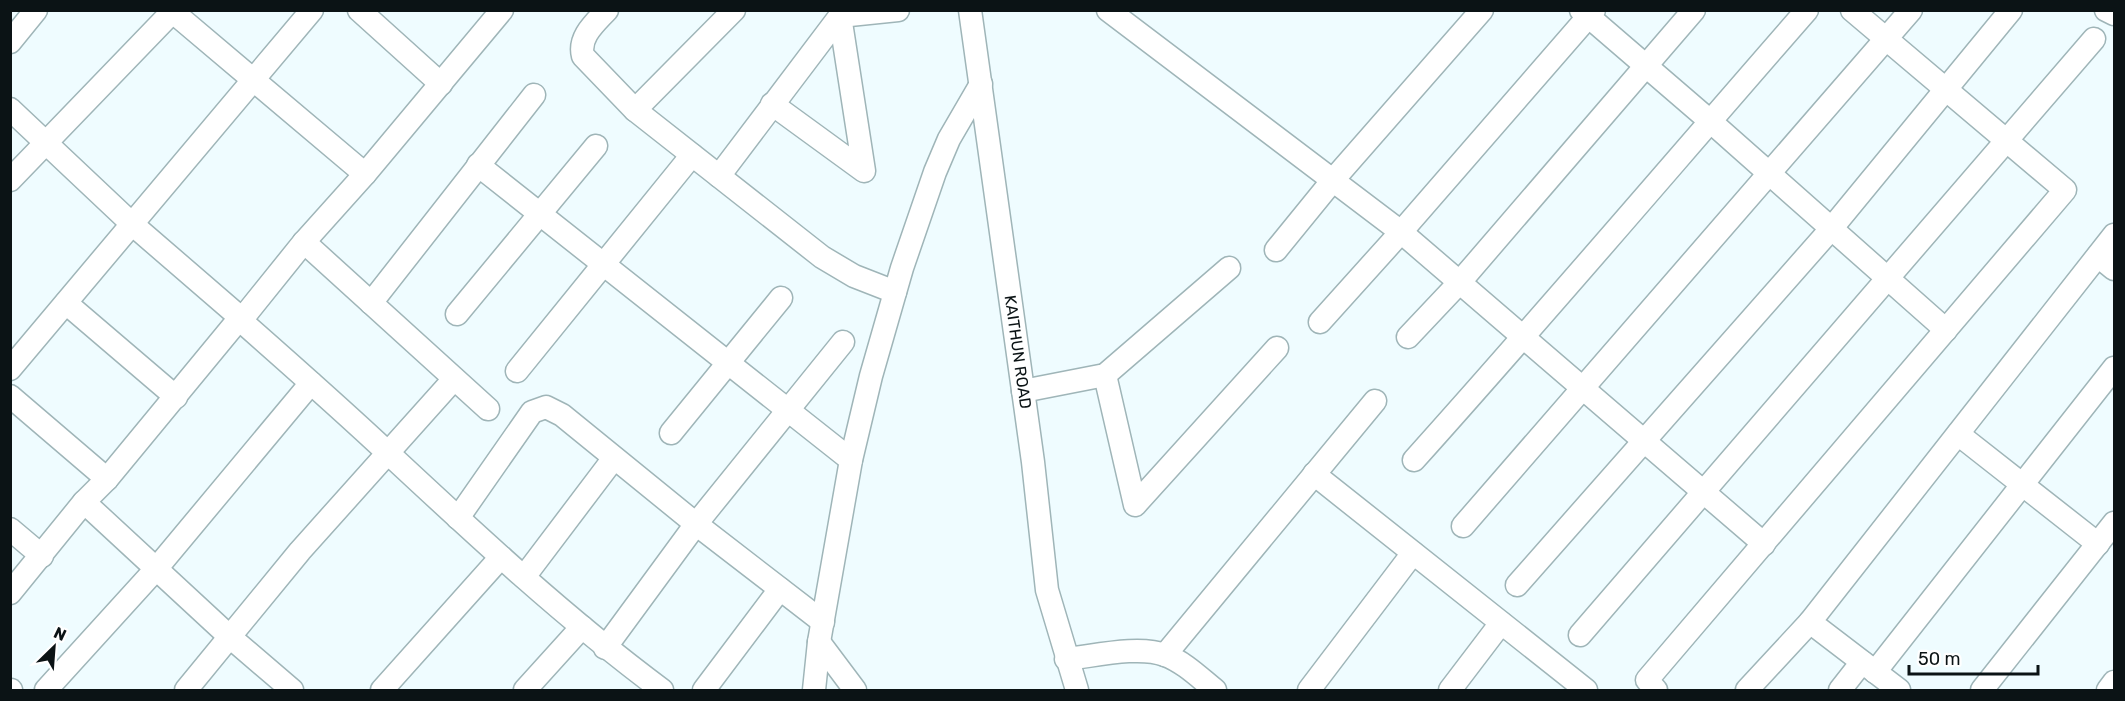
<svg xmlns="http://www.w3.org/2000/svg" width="2125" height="701" viewBox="0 0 2125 701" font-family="Rubik,sans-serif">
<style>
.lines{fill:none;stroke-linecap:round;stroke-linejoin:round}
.minor-casing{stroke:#9fb5b8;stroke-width:25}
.minor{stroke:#fff;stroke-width:22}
.labels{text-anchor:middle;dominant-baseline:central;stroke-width:5;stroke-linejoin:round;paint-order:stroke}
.street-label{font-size:16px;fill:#0b1315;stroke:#fff}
</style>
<rect width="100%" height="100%" fill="#effcff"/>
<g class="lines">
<defs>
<g id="minor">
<polyline points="359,10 441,84"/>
<path d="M607,10C595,23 578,37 583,56L635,110L822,257L854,276L895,292"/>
<polyline points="970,10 1033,462 1047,590 1077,690"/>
<polyline points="1108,10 1401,232 1764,544"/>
<polyline points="1581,10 1710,121 1946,330"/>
<polyline points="2106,10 2114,14"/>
<polyline points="173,12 365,174"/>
<polyline points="10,42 36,10"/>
<polyline points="772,104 864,171 840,16"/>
<polyline points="10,109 132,224 242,319"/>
<polyline points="635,110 734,10"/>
<polyline points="478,165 851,460"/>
<polyline points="719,176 840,16 898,10"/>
<polyline points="10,180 174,10"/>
<polyline points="304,242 488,409"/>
<polyline points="1276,250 1333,180 1482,10"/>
<polyline points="2098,256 2114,269"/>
<polyline points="66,303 176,397"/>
<polyline points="371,303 534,95"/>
<polyline points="457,314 596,146"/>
<path d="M239,319C289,363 339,407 388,453C476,535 565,618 662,690"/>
<polyline points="1320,322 1401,232 1594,10"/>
<polyline points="1408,337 1459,283 1694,10"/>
<polyline points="10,369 312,10"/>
<polyline points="517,371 692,155"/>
<polyline points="1105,375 1135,505 1277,348"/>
<polyline points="1023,391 1105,375 1229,268"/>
<polyline points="10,396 107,479"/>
<polyline points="671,433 781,298"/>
<polyline points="1958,434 2098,544"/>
<path d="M1414,460C1547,312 1676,160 1807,10"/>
<polyline points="1314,474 1586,690"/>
<polyline points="84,502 230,637 292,690"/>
<polyline points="458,518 532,412 546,407 562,415 696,524 823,622"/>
<polyline points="1463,526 1911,10"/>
<polyline points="10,529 42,556"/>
<polyline points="524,577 614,458"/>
<polyline points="1517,585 1831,229 2011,10"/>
<polyline points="10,593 84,502 107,479 239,319 242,319 304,242 365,174 502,10"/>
<polyline points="1580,635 2094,39"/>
<polyline points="819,642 855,690"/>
<polyline points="605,648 696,524 843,342"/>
<polyline points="1165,655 1375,401"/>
<path d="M1066,659C1094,656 1139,645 1165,655C1184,662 1200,678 1215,690"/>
<polyline points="1875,672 2114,368"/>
<polyline points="10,690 11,690"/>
<polyline points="46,690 156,569 311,383"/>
<polyline points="186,690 300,551 454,379"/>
<polyline points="382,690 501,557"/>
<polyline points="525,690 582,627"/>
<polyline points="704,690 780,589"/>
<polyline points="814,690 819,642 851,460 871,376 902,268 935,172 949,139 981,84"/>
<polyline points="1309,690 1413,553"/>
<polyline points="1450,690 1501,623"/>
<polyline points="1656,690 1647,680 2065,190 1852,10"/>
<polyline points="1747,690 1810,622"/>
<polyline points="1840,690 1862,662"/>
<polyline points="1899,690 1810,622 2114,235"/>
<polyline points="1982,690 2114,523"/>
<polyline points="2108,690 2114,682"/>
</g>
</defs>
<!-- minor casing -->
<use href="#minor" class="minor-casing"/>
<!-- minor -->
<use href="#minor" class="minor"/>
</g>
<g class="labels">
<!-- street labels -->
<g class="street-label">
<text transform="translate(1018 352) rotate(82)">KAITHUN ROAD</text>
</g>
</g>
<!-- border -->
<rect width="2125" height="701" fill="none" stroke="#0b1315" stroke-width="24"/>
<!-- north arrow -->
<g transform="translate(54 647) rotate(25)" stroke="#ffffff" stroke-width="4.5" paint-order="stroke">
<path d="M0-4.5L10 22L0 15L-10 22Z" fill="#0b1315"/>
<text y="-9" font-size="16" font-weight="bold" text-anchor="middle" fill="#0b1315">N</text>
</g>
<!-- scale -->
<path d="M1909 665v9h129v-9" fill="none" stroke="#0b1315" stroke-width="3"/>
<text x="1918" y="665" font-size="18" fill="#0b1315" stroke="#ffffff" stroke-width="4.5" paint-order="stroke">50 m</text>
</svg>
